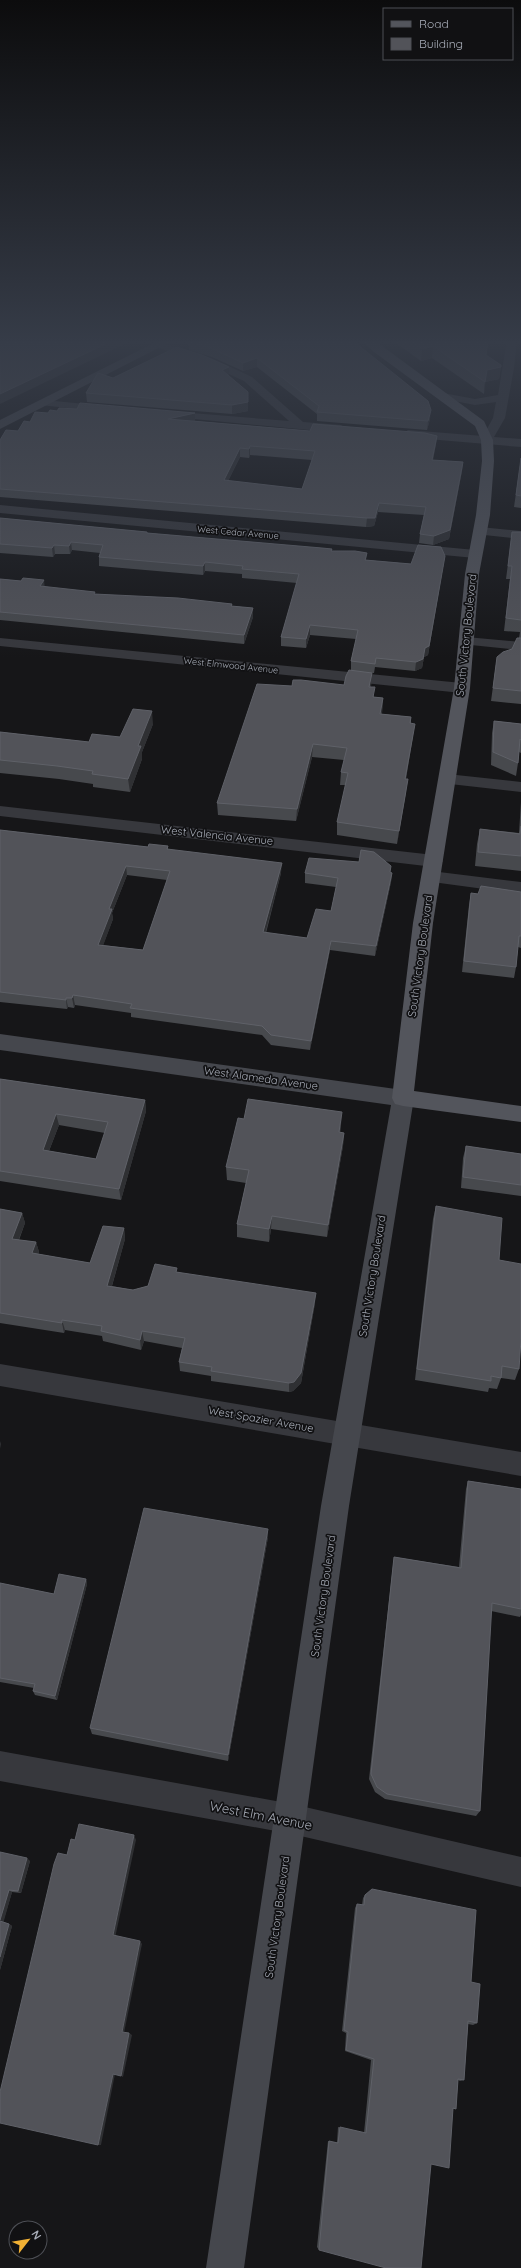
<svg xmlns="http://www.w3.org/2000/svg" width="521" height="2268" viewBox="0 0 521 2268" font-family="Quicksand,sans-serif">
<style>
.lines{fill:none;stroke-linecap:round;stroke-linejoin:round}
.minor{fill:#37383d;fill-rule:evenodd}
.secondary{fill:#45474d;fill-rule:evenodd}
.primary{fill:#53555c;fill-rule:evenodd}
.wall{fill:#47494d;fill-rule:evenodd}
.shaded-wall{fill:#2f3033}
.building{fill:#525359;stroke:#5f6168;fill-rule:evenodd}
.labels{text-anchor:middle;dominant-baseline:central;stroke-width:3.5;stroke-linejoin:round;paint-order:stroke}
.far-street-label{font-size:9px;fill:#a8adb8;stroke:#111113}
.street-label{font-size:11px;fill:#a8adb8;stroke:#111113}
.near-street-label{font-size:13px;fill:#a8adb8;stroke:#111113}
</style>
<rect width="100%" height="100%" fill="#161618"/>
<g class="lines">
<!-- minor -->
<g class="minor">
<polygon points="507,340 517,340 514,368 505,418 494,437 521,439 521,447 404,437 402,434 408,430 483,436 493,418 496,402 475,405 439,398 437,396 443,393 475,399 498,395"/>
<polygon points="159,342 211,358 252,377 303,422 341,425 347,429 341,433 163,416 161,414 163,412 167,411 289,421 244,381 203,362 155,347 155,343"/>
<polygon points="44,400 106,406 112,409 106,412 40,405 38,403 40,401"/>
<polygon points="0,505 475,550 482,554 475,558 0,513"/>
<polygon points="480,527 521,531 521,539 475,534 473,531"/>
<polygon points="466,637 521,642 521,650 461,644 459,641 461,638"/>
<polygon points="0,638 462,683 467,685 470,688 467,691 462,693 0,646"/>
<polygon points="447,774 521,782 521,792 441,783 439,779 441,775"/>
<polygon points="0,806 434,855 440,857 443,861 440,865 434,867 0,816"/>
<polygon points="431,871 521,882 521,894 425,881 422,877 425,873"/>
<polygon points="0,1364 521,1452 521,1476 0,1386"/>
<polygon points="0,1751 292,1804 521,1857 521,1887 292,1834 0,1781"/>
</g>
<!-- secondary -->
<g class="secondary">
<polygon points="160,340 174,340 0,429 0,420"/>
<polygon points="0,1034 403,1090 411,1092 414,1098 349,1506 244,2268 206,2268 321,1506 391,1105 0,1050"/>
</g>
<!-- primary -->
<polygon class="primary" points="362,340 374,340 484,421 493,440 494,461 490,515 479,574 470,688 433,923 414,1091 521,1106 521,1122 403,1106 395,1104 392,1098 413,923 454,688 465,574 476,515 482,461 481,440 475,426 374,352"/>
</g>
<!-- wall -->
<g class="wall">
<polygon points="352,340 430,419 427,430 317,421 317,414 257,367 243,371 212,357 189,350 188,341"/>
<polygon points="392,340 489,340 486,355 501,365 499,379 485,382 484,394 432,358 421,361"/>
<polygon points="229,376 248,392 248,411 232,414 87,402 86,393 113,378"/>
<path d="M77,409L195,413V421L310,431L437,436L436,444L433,460L463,462L462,471L449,539L433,545L419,543L420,534L424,515L378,512L374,526L366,527L0,497V440L18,431L30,422L48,413L57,411ZM250,455L312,460L302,489L228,481L240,457L249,458Z"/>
<polygon points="521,458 521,508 514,507"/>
<polygon points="0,518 147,532 147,533 332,549 332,551 367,553 366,560 411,564 445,556 428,655 424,657 422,668 415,671 375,667 374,673 372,673 371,687 374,697 383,698 382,714 411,717 411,724 413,736 406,779 406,792 397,844 337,835 337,822 346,785 340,785 341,772 344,760 312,757 296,821 218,815 217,803 292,686 344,685 351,671 351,661 356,639 310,635 306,648 281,646 281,637 297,583 242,578 242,574 205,571 203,575 99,566 99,557 100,553 72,550 70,554 55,554 53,557 0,553"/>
<polygon points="512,532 521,532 521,704 491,701 497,657 512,649 519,638 520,632 504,631 510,579 506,579"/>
<polygon points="0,579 21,581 44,580 44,587 95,594 232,604 232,606 253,608 253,617 244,644 0,620"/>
<polygon points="494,721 521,724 521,753 519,752 518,763 516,776 491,765 492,733"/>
<polygon points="153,724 142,752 142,759 130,792 93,787 93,784 59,779 0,773 0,732 89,742 120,737"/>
<polygon points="521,802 521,871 475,866 477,844 480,829 519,833"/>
<path d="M0,830L148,847L168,846V850L281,873L266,933L307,938L331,911L336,887L305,883V873H392L391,882L375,956L330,950L310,1050L271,1045L262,1035L131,1017V1013L75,1005L74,1008L68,1007L67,1009L0,1002ZM127,875L167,880L143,950L103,945L113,919L112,913Z"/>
<polygon points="521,892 521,948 518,947 516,967 514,978 462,972 469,905 471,893 478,894"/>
<path d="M0,1079L145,1100L146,1111L121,1200L0,1181ZM59,1125L105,1133L96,1159L49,1151Z"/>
<polygon points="244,1119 341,1126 340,1132 344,1133 343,1146 327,1237 271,1229 269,1242 237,1237 237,1224 246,1183 227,1180 226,1167"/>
<polygon points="466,1146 521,1154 521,1196 461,1188 463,1158"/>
<polygon points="436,1206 499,1260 519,1369 515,1380 501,1378 497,1389 489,1388 488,1392 415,1380 433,1219"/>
<polygon points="0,1209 22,1213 25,1223 19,1240 36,1242 39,1252 38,1254 90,1263 124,1228 125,1239 112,1286 133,1290 148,1286 177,1272 315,1303 301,1383 293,1391 289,1392 211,1381 211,1376 180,1371 179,1362 182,1348 144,1341 141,1350 103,1341 102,1336 65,1330 64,1333 0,1323"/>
<polygon points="468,1481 521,1489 521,1615 520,1617 491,1611 480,1811 476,1816 385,1799 375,1792 369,1779 393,1565 394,1557 459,1567 466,1489"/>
<polygon points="268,1537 228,1761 92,1734 90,1728"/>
<polygon points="86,1579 87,1584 57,1700 35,1695 33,1691 34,1688 0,1682 0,1583 54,1594"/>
<polygon points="0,1852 30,1861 21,1893 12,1892 3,1922 9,1924 12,1926 0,1970"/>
<polygon points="365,1895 471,1982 477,2023 473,2025 468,2024 464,2080 460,2081 458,2080 456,2109 453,2109 431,2164 319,2250 317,2247 328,2141 337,2143 338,2127 364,2133 371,2060 345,2051 346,2033 342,2031 355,1908 357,1904 362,1905 363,1898"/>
</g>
<!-- shaded-wall -->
<g class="shaded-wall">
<polygon points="114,340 133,340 0,404 0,394"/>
<polygon points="433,346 432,358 421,361 422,349"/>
<polygon points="257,358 257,367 243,371 243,363"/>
<polygon points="229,367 229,376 222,370"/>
<polygon points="501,367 499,379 485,382 484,394 487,370"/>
<polygon points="248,402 248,411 232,414 232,405"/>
<polygon points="431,410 430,419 427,430 428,421"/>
<polygon points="195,413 195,422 168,419"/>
<polygon points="437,436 436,444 431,468 432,460"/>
<polygon points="250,446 250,455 249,458 249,449"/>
<polygon points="240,448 240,457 224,489 224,480"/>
<polygon points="463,462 462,471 449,539 433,545 434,536"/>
<polygon points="379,503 378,512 374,526 366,527 367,518"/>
<polygon points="71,542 72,550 70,554 69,546"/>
<polygon points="54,545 55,554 53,557 52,548"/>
<polygon points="445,556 428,655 424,657 422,668 415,671 416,662 425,648"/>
<polygon points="205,562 205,571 203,575 203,566"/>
<polygon points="44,580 45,589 40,586"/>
<polygon points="253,608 253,617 244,644 244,635"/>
<polygon points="310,625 310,635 306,648 306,639"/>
<polygon points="372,673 371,685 368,699 369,687"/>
<polygon points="383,698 382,711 379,727 380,714"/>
<polygon points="152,711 153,724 142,752 142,759 130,792 128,779 138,746"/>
<polygon points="415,724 413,736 403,792 405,779"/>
<polygon points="313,744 312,757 296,821 297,809"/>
<polygon points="408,779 406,792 397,844 399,831"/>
<polygon points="282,863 281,873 263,942 263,932"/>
<polygon points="126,866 127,875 112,913 113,919 100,954 98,945 109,909"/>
<polygon points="392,873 391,882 375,956 376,946"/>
<polygon points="331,941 330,950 310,1050 311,1041"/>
<polygon points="73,995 75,1005 74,1008 72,998"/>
<polygon points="66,998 68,1007 67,1009 66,1000"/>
<polygon points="145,1100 146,1111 121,1200 119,1189"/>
<polygon points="342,1112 341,1126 338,1146 339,1132"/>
<polygon points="56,1114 59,1125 45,1161 43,1150"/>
<polygon points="344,1133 343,1146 327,1237 328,1225"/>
<polygon points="22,1213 25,1223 15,1249 12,1239"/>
<polygon points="272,1216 271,1229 269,1242 269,1229"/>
<polygon points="124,1228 125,1239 109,1296 107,1286"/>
<polygon points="36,1242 39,1252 35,1264 32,1253"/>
<polygon points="316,1293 315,1303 301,1383 293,1391 289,1392 289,1383"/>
<polygon points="62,1320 65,1330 64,1333 62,1323"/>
<polygon points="142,1331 144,1341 141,1350 140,1340"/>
<polygon points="0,1441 1,1444 0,1449"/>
<polygon points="268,1529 268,1537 228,1761 228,1755"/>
<polygon points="86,1579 87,1584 57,1700 55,1696"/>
<polygon points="134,1835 136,1840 115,1938 113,1935"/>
<polygon points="27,1858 30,1861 21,1893 18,1891"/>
<polygon points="9,1890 12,1892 3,1924 0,1922 0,1920"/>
<polygon points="9,1924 12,1926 0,1970 0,1957"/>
<polygon points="140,1941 142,1944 124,2033 122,2032"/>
<polygon points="129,2033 132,2035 123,2077 121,2076"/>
<polygon points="113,2074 115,2074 101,2145 98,2145"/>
</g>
<!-- building -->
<g class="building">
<polygon points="0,340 114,340 0,394"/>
<polygon points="190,340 352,340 428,401 431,410 428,421 317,412 319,406 257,358 243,363 211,348 188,341"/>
<polygon points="410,340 488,340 486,355 501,365 501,367 487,370 485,382 433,346 422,349"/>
<polygon points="177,347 202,355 229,367 222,370 248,392 248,402 232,405 86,393 98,373 113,378"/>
<path d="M80,403L195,413L168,419L310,431L313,424L425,433L437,436L432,460L463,462L450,530L434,536L420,534L426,507L379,503L375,518H367L0,489V440L6,430L18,431L24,421L30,422L35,412L48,413L50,410L57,411L59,408L77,409ZM250,446L315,451L302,489L224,480L240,448L249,449Z"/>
<polygon points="521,458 521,496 516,495"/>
<polygon points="0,518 147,532 147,533 322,548 332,549 331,551 355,551 367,553 365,560 411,564 418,545 441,547 445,556 429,646 425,648 423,659 416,662 376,658 375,664 351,661 358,630 310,625 306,639 281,637 299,574 242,569 243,566 205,562 203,566 99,557 103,545 71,542 69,546 54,545 52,548 0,544"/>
<polygon points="512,532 521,532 521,620 506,618 512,566 508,566"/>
<polygon points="23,578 44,580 40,586 95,592 94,594 178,598 232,604 231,606 253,608 244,635 0,612 0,579 21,581"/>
<polygon points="517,638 521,638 521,691 493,688 497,657 503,652 512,649"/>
<polygon points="349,670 372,673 369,687 375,687 373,697 383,698 380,714 411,717 410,723 415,724 405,779 408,779 399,831 337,822 348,773 341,772 347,748 313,744 297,809 217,803 257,684 292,686 293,680 301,680 344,685 346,676"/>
<polygon points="133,709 152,711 138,746 141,746 128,779 92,774 93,771 57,766 0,760 0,732 89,742 92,734 120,737"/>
<polygon points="494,721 521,724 521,740 520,739 518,763 493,752"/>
<polygon points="521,826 521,856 478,852 480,829 520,834"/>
<path d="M0,830L148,847L149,844L168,846L167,849L282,863L263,932L307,938L316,909L331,911L338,878L305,873L309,858L359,862L361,850L374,852L391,866L390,872L392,873L376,946L331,941L311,1041L271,1035L262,1026L130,1008L132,1004L73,995L72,998H66V1000L0,992ZM126,866L170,871L143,950L98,945L112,909H109Z"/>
<polygon points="481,886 521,892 521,936 519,936 516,967 464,961 471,893 478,894"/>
<path d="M0,1079L145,1100L119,1189L0,1171ZM56,1114L108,1122L96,1159L43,1150Z"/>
<polygon points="248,1099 342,1112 339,1132 344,1133 328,1225 272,1216 269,1229 237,1224 249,1170 226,1167 238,1118 244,1119"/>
<polygon points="466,1146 521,1154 521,1185 463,1177"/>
<polygon points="436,1206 502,1218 499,1260 521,1264 521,1339 519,1369 502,1366 501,1378 491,1376 491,1381 417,1369"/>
<polygon points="0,1209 22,1213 12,1239 36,1242 32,1253 90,1263 103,1226 124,1228 107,1286 133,1290 148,1286 155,1264 177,1268 176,1272 316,1293 301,1373 294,1382 289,1383 211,1371 212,1367 179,1362 185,1338 142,1331 140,1340 101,1331 102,1326 62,1320 62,1323 0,1313"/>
<polygon points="468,1481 521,1489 521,1609 492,1603 480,1811 387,1794 377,1787 371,1774 394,1557 461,1568"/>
<polygon points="144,1508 268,1529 228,1755 90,1728"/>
<polygon points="59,1574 86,1579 55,1696 33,1691 35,1684 0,1678 0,1583 54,1594"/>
<polygon points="79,1824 134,1835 113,1935 140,1941 122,2032 129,2033 121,2076 113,2074 98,2145 0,2123 0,2092 54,1864 58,1853 67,1855 71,1839 75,1840"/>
<polygon points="0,1852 27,1858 18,1891 9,1890 0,1920"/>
<polygon points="372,1889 476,1910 471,1982 480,1984 477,2023 468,2021 464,2080 458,2079 456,2109 453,2108 449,2168 431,2164 421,2268 386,2268 319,2250 329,2141 338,2143 340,2127 366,2133 374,2059 346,2050 348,2032 344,2030 357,1904 364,1905 365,1895"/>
<polygon points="0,1921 9,1924 0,1957"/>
</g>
<!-- sky -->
<linearGradient id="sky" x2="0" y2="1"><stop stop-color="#0c0c0d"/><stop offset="0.52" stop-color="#363c48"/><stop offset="1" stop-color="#363c48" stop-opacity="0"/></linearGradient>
<rect width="521" height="658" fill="url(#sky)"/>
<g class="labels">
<!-- far-street labels -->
<g class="far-street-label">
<text transform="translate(238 532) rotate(5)">West Cedar Avenue</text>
<text transform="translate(231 665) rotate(6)">West Elmwood Avenue</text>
</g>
<!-- street labels -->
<g class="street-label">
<text transform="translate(466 635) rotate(-84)">South Victory Boulevard</text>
<text transform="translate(217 835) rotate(6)">West Valencia Avenue</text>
<text transform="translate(420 956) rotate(-82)">South Victory Boulevard</text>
<text transform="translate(261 1078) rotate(8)">West Alameda Avenue</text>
<text transform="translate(372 1276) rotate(-81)">South Victory Boulevard</text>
<text transform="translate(261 1419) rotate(10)">West Spazier Avenue</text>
<text transform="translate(323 1596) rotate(-82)">South Victory Boulevard</text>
<text transform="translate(277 1917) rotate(-82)">South Victory Boulevard</text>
</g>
<!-- near-street labels -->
<g class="near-street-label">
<text transform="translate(261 1815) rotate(11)">West Elm Avenue</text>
</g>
</g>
<!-- legend -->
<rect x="383" y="8" width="130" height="52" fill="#111113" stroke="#4d4f55"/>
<rect x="391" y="21" width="20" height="6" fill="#53555c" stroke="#4d4f55"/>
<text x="419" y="28" font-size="12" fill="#a8adb8">Road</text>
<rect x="391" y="38" width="20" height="12" fill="#525359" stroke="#4d4f55"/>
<text x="419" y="48" font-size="12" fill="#a8adb8">Building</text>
<!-- north arrow -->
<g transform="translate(28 2240) rotate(59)"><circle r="19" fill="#111113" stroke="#4d4f55"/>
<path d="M0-3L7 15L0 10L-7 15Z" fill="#f2b134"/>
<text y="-6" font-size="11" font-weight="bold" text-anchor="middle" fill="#a8adb8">N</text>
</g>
</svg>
